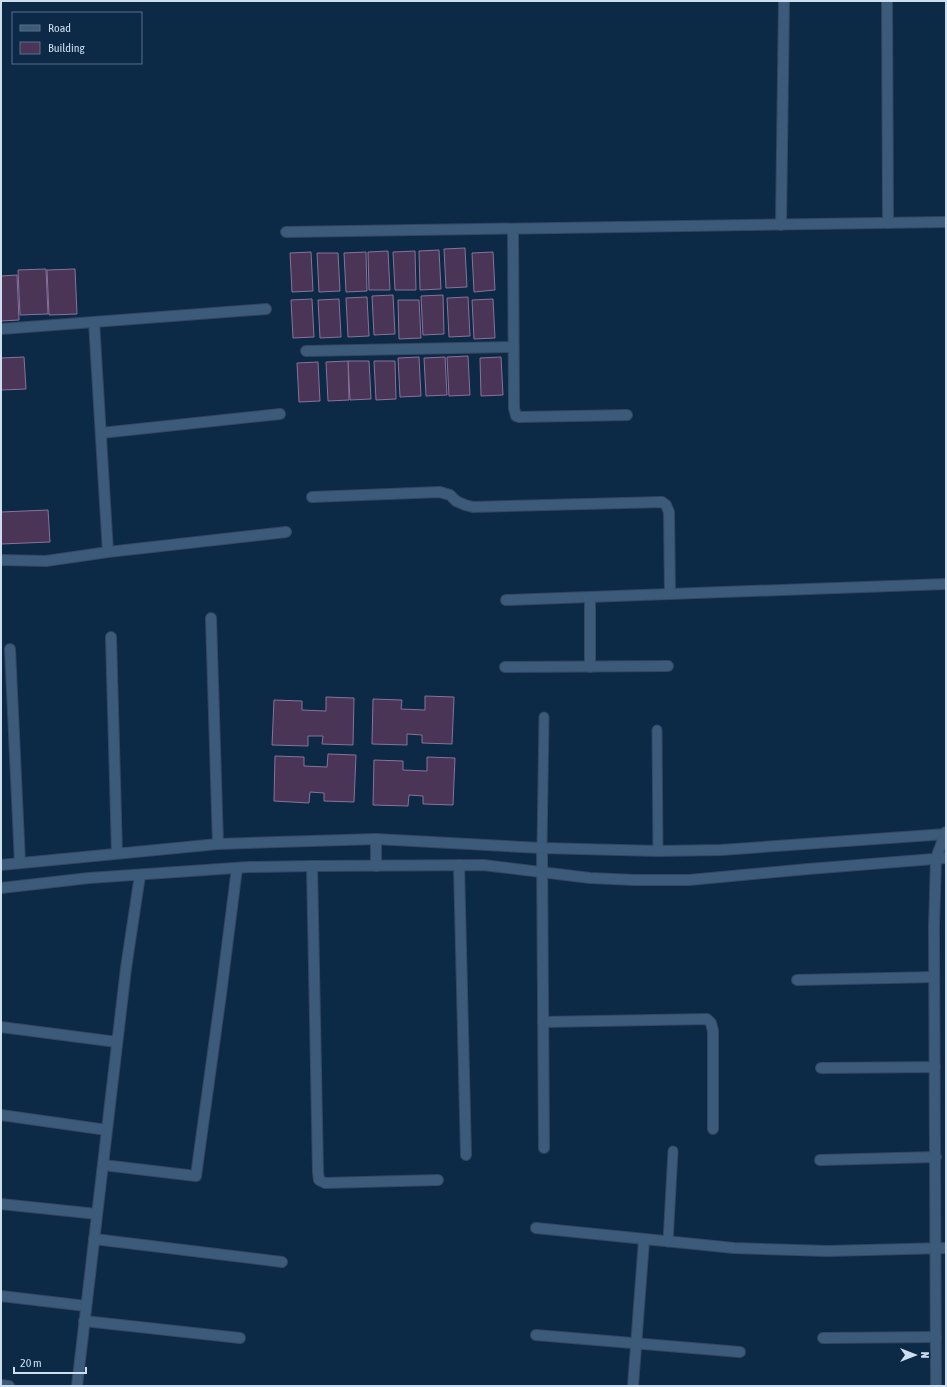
<svg xmlns="http://www.w3.org/2000/svg" width="947" height="1387" viewBox="0 0 947 1387" font-family="'Asap Condensed',sans-serif">
<style>
.building{fill:#4a3557;stroke:#897299}
.lines{fill:none;stroke-linecap:round;stroke-linejoin:round}
.service-casing{stroke:#35465e;stroke-width:11}
.minor-casing{stroke:#35465e;stroke-width:12}
.service{stroke:#3c5a7a;stroke-width:9}
.minor{stroke:#3c5a7a;stroke-width:10}
</style>
<rect width="100%" height="100%" fill="#0c2946"/>
<!-- building -->
<g class="building">
<polygon points="465,248 467,287 446,288 444,249"/>
<polygon points="439,250 441,289 420,290 419,251"/>
<polygon points="388,251 390,290 369,290 368,252"/>
<polygon points="415,251 416,290 395,290 393,252"/>
<polygon points="311,252 313,291 292,292 290,253"/>
<polygon points="366,252 367,291 346,292 344,253"/>
<polygon points="493,252 495,290 474,292 472,253"/>
<polygon points="317,253 338,253 340,291 319,292"/>
<polygon points="46,269 48,314 20,315 18,270"/>
<polygon points="75,269 77,314 49,315 47,270"/>
<polygon points="17,275 19,320 1,321 1,276"/>
<polygon points="393,295 395,334 374,335 372,296"/>
<polygon points="443,295 444,334 423,335 421,296"/>
<polygon points="367,297 369,336 348,337 346,298"/>
<polygon points="468,297 470,336 449,337 447,298"/>
<polygon points="312,299 314,337 293,338 291,300"/>
<polygon points="339,299 341,337 320,338 318,300"/>
<polygon points="493,299 495,338 474,339 472,300"/>
<polygon points="398,300 419,300 421,338 399,339"/>
<polygon points="468,356 470,395 449,396 447,357"/>
<polygon points="24,357 26,389 1,390 1,358"/>
<polygon points="419,357 421,396 400,397 398,358"/>
<polygon points="445,357 447,395 426,396 424,358"/>
<polygon points="501,357 503,395 481,396 480,358"/>
<polygon points="348,361 369,361 371,399 350,400"/>
<polygon points="348,361 349,400 328,401 326,362"/>
<polygon points="374,361 395,361 396,399 376,400"/>
<polygon points="318,362 320,401 299,402 297,363"/>
<polygon points="48,510 50,542 1,544 1,512"/>
<polygon points="425,696 454,697 452,744 422,743 422,735 407,734 407,745 372,744 373,699 402,700 401,709 425,710"/>
<polygon points="326,697 354,698 353,745 322,744 323,736 308,736 308,746 272,745 274,700 302,701 302,710 326,711"/>
<polygon points="328,754 356,755 354,802 324,801 324,793 310,792 309,803 274,801 275,756 304,757 304,766 327,767"/>
<polygon points="427,757 455,758 453,805 423,804 423,796 409,795 408,806 373,805 374,760 403,761 403,770 427,771"/>
</g>
<g class="lines">
<defs>
<g id="service">
<polyline points="657,730 658,851"/>
<polyline points="542,848 544,717"/>
<polyline points="668,1242 673,1151"/>
</g>
<g id="minor">
<polyline points="887,1 888,223"/>
<polyline points="781,225 784,1"/>
<polyline points="513,229 514,408 516,416 519,417 627,415"/>
<polyline points="286,232 946,222"/>
<polyline points="94,322 108,552"/>
<polyline points="1,329 266,309"/>
<polyline points="306,351 513,347"/>
<polyline points="101,433 280,414"/>
<polyline points="312,497 440,492 450,495 456,501 465,505 473,507 662,502 666,505 669,512 670,594"/>
<polyline points="1,560 46,561 108,552 286,532"/>
<polyline points="590,597 590,667"/>
<polyline points="506,600 946,584"/>
<polyline points="211,618 218,844"/>
<polyline points="111,637 117,853"/>
<polyline points="10,649 20,863"/>
<polyline points="505,667 668,666"/>
<polyline points="376,839 376,866"/>
<polyline points="542,848 544,1148"/>
<polyline points="1,865 218,844 376,839 542,848 658,851 721,850 946,834"/>
<polyline points="459,865 466,1155"/>
<polyline points="312,866 318,1172 319,1180 325,1183 438,1180"/>
<polyline points="1,888 89,878 249,867 312,866 483,865 590,878 635,880 689,880 808,869 946,858"/>
<polyline points="797,980 934,977"/>
<polyline points="543,1022 707,1019 711,1023 713,1031 713,1129"/>
<polyline points="1,1027 117,1042"/>
<polyline points="821,1068 935,1067"/>
<polyline points="1,1115 107,1130"/>
<polyline points="820,1160 936,1157"/>
<polyline points="103,1165 196,1176 221,994 237,868"/>
<polyline points="1,1204 97,1214"/>
<polyline points="536,1228 734,1248 828,1251 946,1248"/>
<polyline points="94,1239 282,1262"/>
<polyline points="1,1296 86,1306"/>
<polyline points="84,1321 240,1338"/>
<polyline points="536,1335 740,1352"/>
<polyline points="823,1338 936,1337"/>
<polyline points="1,1385 9,1386"/>
<polyline points="77,1386 126,968 140,875"/>
<polyline points="633,1386 644,1240"/>
<polyline points="936,1386 934,928 936,858 946,832"/>
</g>
</defs>
<!-- service casing -->
<use href="#service" class="service-casing"/>
<!-- minor casing -->
<use href="#minor" class="minor-casing"/>
<!-- service -->
<use href="#service" class="service"/>
<!-- minor -->
<use href="#minor" class="minor"/>
</g>
<!-- border -->
<rect width="947" height="1387" fill="none" stroke="#cddef1" stroke-width="4"/>
<!-- legend -->
<rect x="12" y="12" width="130" height="52" fill="#0c2946" stroke="#59718a"/>
<rect x="20" y="25" width="20" height="6" fill="#3c5a7a" stroke="#59718a"/>
<text x="48" y="32" font-size="12" fill="#cddef1">Road</text>
<rect x="20" y="42" width="20" height="12" fill="#4a3557" stroke="#59718a"/>
<text x="48" y="52" font-size="12" fill="#cddef1">Building</text>
<!-- north arrow -->
<g transform="translate(915 1355) rotate(90)" stroke="#0c2946" stroke-width="3" paint-order="stroke">
<path d="M0-3L7 15L0 10L-7 15Z" fill="#cddef1"/>
<text y="-6" font-size="11" font-weight="bold" text-anchor="middle" fill="#cddef1">N</text>
</g>
<!-- scale -->
<path d="M14 1367v6h72v-6" fill="none" stroke="#cddef1" stroke-width="2"/>
<text x="20" y="1367" font-size="12" fill="#cddef1" stroke="#0c2946" stroke-width="3" paint-order="stroke">20 m</text>
</svg>
